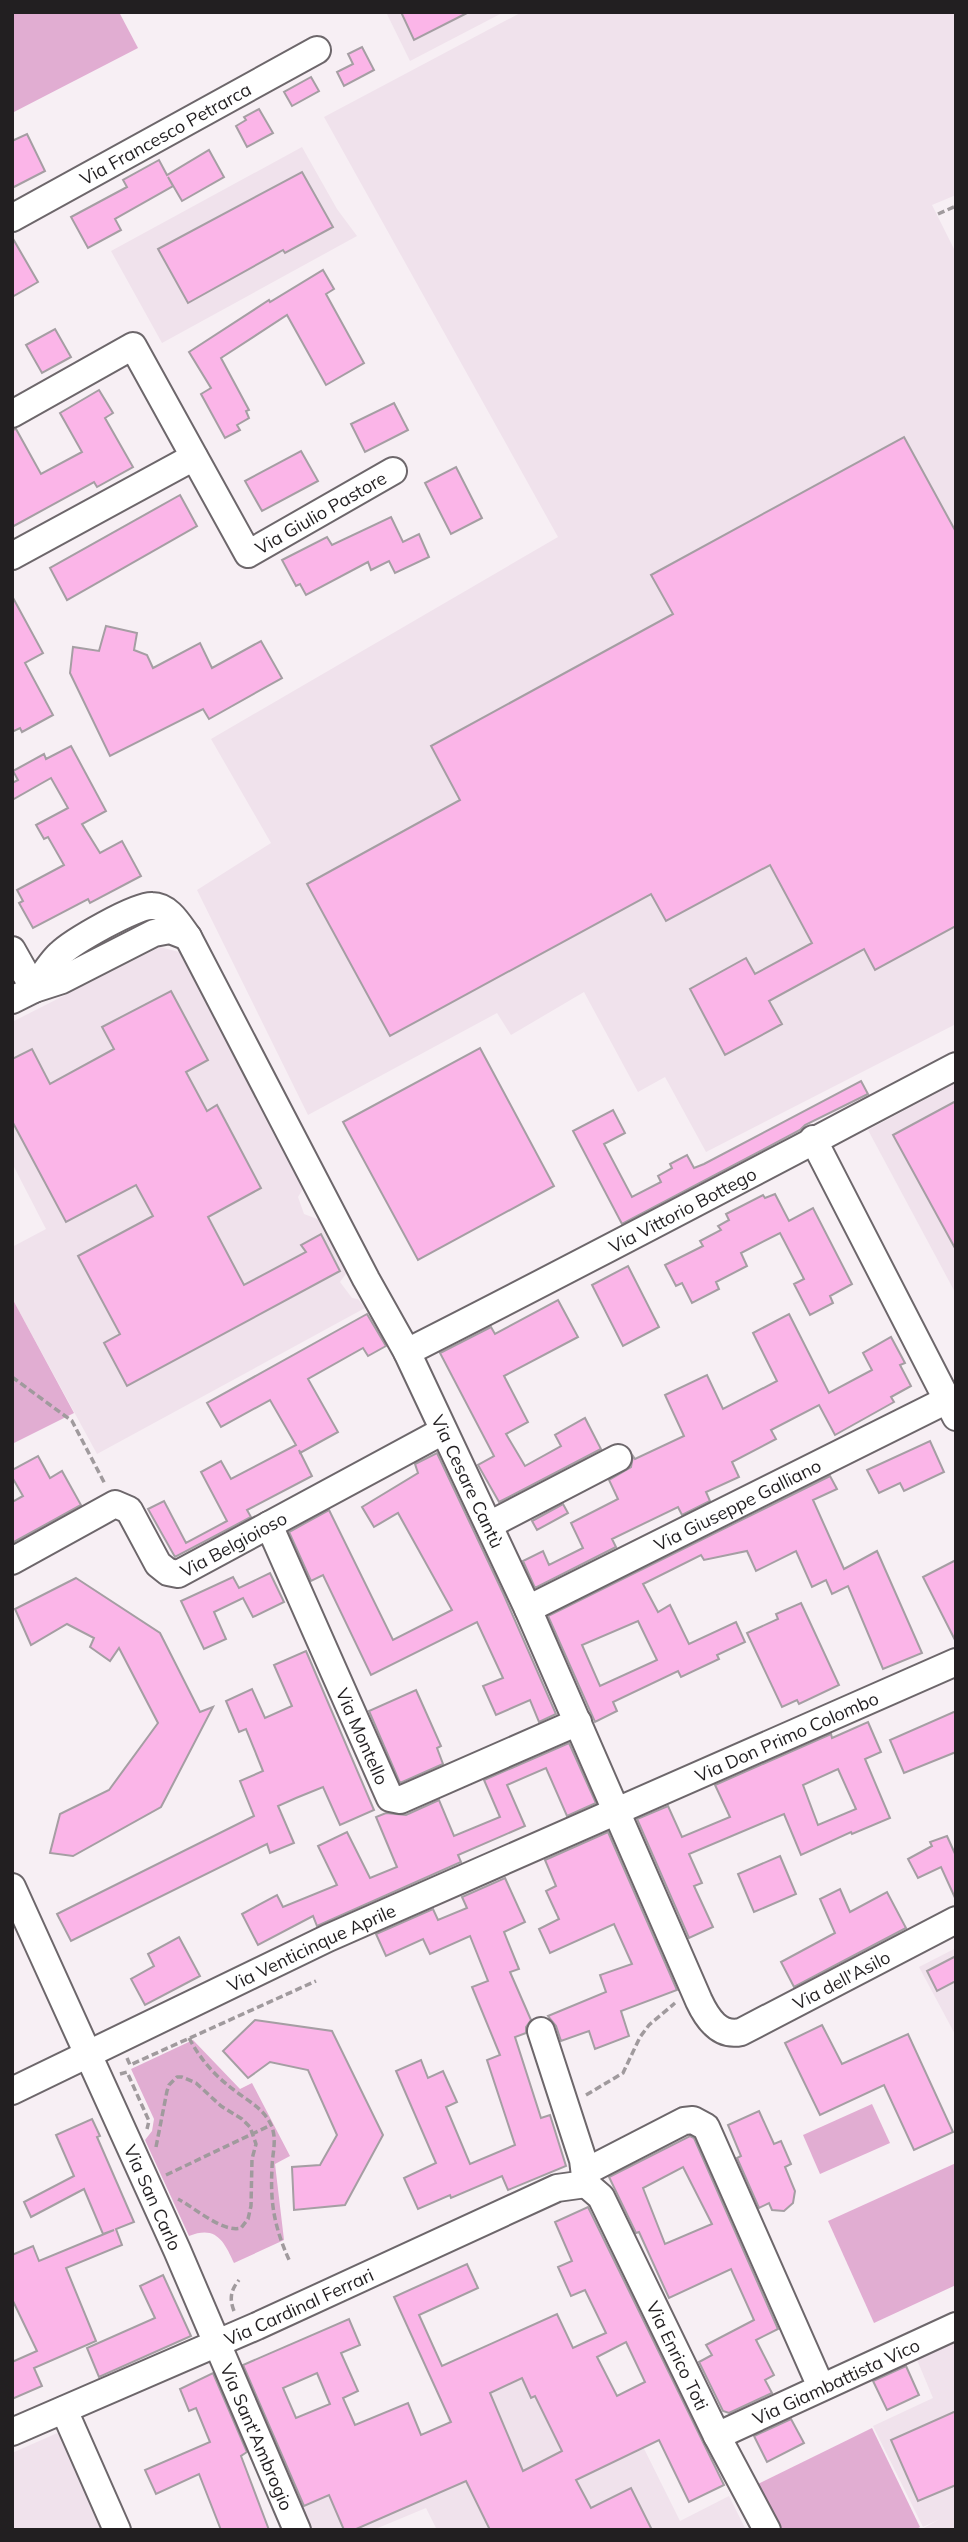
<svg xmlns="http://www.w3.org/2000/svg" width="968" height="2542" viewBox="0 0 968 2542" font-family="Mulish,sans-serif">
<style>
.built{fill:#f0e2ec}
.green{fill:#e1add2}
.building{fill:#fbb5e8;stroke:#a59ea3;stroke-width:2;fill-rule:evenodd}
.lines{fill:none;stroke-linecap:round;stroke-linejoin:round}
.minor-casing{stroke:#6d676b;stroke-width:30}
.path{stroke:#a09a9d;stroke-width:3.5;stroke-dasharray:7 3.5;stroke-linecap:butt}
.minor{stroke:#fff;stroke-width:26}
.labels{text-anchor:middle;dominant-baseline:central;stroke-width:5;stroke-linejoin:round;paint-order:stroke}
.street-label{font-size:18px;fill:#221f21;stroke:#f7eff4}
</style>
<rect width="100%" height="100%" fill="#f7eff4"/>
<!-- built -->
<g class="built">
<polygon points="386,12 504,12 410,61"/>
<polygon points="522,12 956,12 956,195 932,205 956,253 956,1024 706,1152 665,1077 638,1092 584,992 511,1035 497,1013 308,1115 197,890 271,843 211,739 558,537 324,117"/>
<polygon points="302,147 337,209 357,236 162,343 111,251"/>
<polygon points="160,947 179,952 304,1187 298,1197 304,1214 320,1220 348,1271 340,1282 352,1298 358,1299 365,1308 97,1454 12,1298 12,1247 46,1229 12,1163 12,1022"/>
<polygon points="956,1083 956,1294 868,1130"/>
<polygon points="956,1948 956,2036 919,1967"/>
<polygon points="557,2314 573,2348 590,2340 680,2521 729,2496 746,2530 437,2530 426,2508 373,2530 309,2530 253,2401 283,2388 296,2418 343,2398 356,2425 408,2403 422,2434 448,2423 447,2413 428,2373"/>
<polygon points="956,2336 956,2530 920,2530 940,2519 923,2527 873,2426 933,2398 915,2355"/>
<polygon points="80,2423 125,2530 12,2530 12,2453"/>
</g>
<!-- green -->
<g class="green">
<polygon points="12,12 119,12 138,48 12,113"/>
<polygon points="12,1298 74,1413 12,1444"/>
<path d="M193,2040L240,2089L252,2083L290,2156L275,2164L284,2240L234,2263C224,2241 216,2225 189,2236L145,2140L152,2131L154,2119L131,2069Z"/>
<polygon points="872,2104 890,2143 820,2174 803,2135"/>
<polygon points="956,2163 956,2285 874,2323 828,2221"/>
<polygon points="872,2428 920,2527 915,2530 780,2530 758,2484"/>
</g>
<!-- building -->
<g class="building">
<polygon points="401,12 469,12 414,40"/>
<polygon points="362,47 374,70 344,86 337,72 353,64 348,54"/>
<polygon points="311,77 319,91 292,106 284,92"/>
<polygon points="259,109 273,133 247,147 236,126 246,120 244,117"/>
<polygon points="27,134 45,171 12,188 12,141"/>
<polygon points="209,150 224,177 182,201 168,177 173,186 115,219 121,230 88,248 71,217 127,187 123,180 159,160 167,175"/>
<polygon points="302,172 333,227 285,253 283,250 188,303 158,249"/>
<polygon points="12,237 38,282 12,297"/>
<polygon points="323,270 334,289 326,294 364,363 326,385 287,315 221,358 249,410 246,411 249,418 237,425 240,430 225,438 201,394 211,388 189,352 269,300 270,302"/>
<polygon points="55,329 71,357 42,373 26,345"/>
<polygon points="99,390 113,413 105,418 133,467 97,487 94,482 12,527 12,430 16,429 41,474 82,452 60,413"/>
<polygon points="394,403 408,430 365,452 351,424"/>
<polygon points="904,437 956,532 956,926 875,970 864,949 769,1001 782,1024 725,1055 690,989 746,958 755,974 812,943 770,865 666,921 651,894 390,1036 307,884 460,800 431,746 673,614 651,575"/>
<polygon points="301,451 318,481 262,511 245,481"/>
<polygon points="456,467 482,518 451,534 425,483"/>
<polygon points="180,495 197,526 67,600 50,568"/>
<polygon points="391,517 403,542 419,534 429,557 395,573 389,561 371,570 368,562 306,595 300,584 296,586 282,560 327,537 332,545"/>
<polygon points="12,596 43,653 25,663 53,715 22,732 20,728 12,732"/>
<polygon points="106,626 137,633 134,650 147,655 153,668 200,643 212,668 261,641 282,678 209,719 203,709 110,756 70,673 73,647 99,651"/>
<polygon points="71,746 106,811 82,824 100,853 122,841 141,876 90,903 88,899 33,928 19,903 23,901 17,890 64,865 48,837 44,839 36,825 68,808 51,778 12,800 12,783 18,780 13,771 44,754 46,759"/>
<polygon points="171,991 208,1060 186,1072 207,1111 217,1105 261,1188 208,1217 244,1285 306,1252 301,1245 321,1234 340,1271 127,1386 104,1343 120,1334 78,1256 153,1216 136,1185 66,1222 12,1121 12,1059 32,1049 50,1084 114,1049 102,1027"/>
<polygon points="480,1048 554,1186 418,1260 343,1122"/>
<polygon points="861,1081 868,1094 805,1125 800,1130 622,1224 573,1131 613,1110 625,1133 604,1144 632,1197 661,1182 658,1176 672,1168 670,1164 687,1155 694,1168 704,1164"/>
<polygon points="956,1101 956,1250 893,1135"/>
<polygon points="775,1194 789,1221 813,1208 852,1284 830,1296 833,1303 810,1315 794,1284 804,1279 780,1233 741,1253 747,1266 716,1282 719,1289 692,1303 682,1283 676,1286 665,1265 703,1246 700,1241 721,1230 718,1226 729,1220 726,1214 763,1195 765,1198"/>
<polygon points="628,1266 659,1327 623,1346 592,1285"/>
<polygon points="558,1300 578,1337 504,1376 528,1422 506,1434 525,1466 561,1446 555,1435 585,1418 601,1449 499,1502 478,1465 494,1456 440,1353 491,1327 495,1334"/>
<polygon points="367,1314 386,1346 368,1356 363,1348 308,1379 338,1432 300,1453 299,1450 312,1476 247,1510 251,1517 175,1557 148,1509 164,1501 186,1543 227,1521 201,1472 221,1461 231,1479 296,1445 270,1400 221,1427 207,1403"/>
<polygon points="789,1314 829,1393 872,1370 863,1353 891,1337 905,1363 900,1365 911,1386 891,1397 894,1402 835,1435 819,1405 771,1430 776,1439 732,1462 739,1477 706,1492 710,1501 682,1515 678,1507 612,1539 616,1547 535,1588 523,1561 543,1551 549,1565 583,1548 571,1523 618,1499 609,1480 631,1467 633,1456 635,1459 684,1436 665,1395 707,1375 723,1409 777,1381 753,1333"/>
<polygon points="930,1441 944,1472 904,1491 900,1483 879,1493 867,1470"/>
<polygon points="437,1453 503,1593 556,1714 539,1722 530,1700 496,1715 483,1686 503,1678 477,1622 371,1675 323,1575 311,1581 289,1532 329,1510 393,1640 452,1610 398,1513 374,1527 362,1507 418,1473 415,1464"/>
<polygon points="38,1456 50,1478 62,1471 81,1505 12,1543 12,1502 23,1496 12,1477 12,1470"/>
<path d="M830,1476L837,1489L813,1500L844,1569L877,1551L922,1653L883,1669L848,1586L832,1594L826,1580L812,1587L796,1551L756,1571L747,1551L704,1560L701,1555L643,1584L658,1612L670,1605L689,1644L736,1622L745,1642L717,1655L719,1659L681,1677L678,1671L613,1702L617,1711L595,1722L548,1616ZM638,1621L657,1660L600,1686L582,1645Z"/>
<polygon points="563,1504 568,1513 537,1530 532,1521"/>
<polygon points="956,1560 956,1642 923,1577"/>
<polygon points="270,1573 284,1602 253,1617 243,1598 214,1612 226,1639 204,1649 181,1601 233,1577 239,1588"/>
<polygon points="76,1578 160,1633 200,1712 213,1707 161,1807 73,1856 50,1853 60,1814 109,1790 158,1723 119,1648 110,1661 90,1647 94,1638 67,1624 31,1645 15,1609"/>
<polygon points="801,1603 839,1685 799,1704 797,1700 782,1707 747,1633 778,1619 776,1614"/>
<polygon points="306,1651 374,1810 340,1825 323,1787 296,1798 278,1806 294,1843 270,1853 267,1844 71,1941 57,1914 254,1816 240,1781 263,1771 246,1729 239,1732 226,1701 252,1689 265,1718 292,1706 274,1665"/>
<polygon points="416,1690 441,1746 437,1748 443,1764 400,1783 369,1711"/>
<polygon points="956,1711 956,1752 904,1773 890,1740"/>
<path d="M868,1722L881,1752L865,1759L890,1818L852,1834L851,1832L801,1855L784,1814L689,1854L702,1883L694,1886L713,1927L689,1938L637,1819L668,1806L682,1837L730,1817L715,1785L831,1734L832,1738ZM838,1769L856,1809L818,1825L803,1785Z"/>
<polygon points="569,1743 596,1803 567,1816 546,1768 507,1785 525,1826 458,1855 461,1862 317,1926 313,1916 258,1945 242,1914 277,1895 283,1907 337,1885 318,1846 347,1832 370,1878 397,1867 376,1817 386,1813 406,1815 439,1800 454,1836 500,1817 484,1780"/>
<polygon points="608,1832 677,1990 621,2011 629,2036 595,2049 589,2031 561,2041 556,2026 548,2016 606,1992 600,1975 632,1964 614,1924 550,1953 539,1929 559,1919 546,1891 556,1886 545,1860"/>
<polygon points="947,1836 956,1856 956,1900 941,1867 918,1878 908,1859 932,1846 930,1842"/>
<polygon points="780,1856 796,1894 754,1912 738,1874"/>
<polygon points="505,1878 525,1922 504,1932 519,1969 510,1972 531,2020 526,2027 526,2033 515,2037 541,2118 550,2115 566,2166 508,2190 502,2176 451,2198 450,2195 418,2209 404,2178 436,2163 396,2071 421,2060 428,2078 443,2071 457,2102 446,2107 470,2164 515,2145 487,2060 500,2055 472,1987 488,1981 470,1936 430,1954 423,1939 386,1956 376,1934 433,1909 438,1920 467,1908 462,1897"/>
<polygon points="840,1889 850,1912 887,1892 906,1928 794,1987 781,1962 835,1933 820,1899"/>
<polygon points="179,1937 200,1976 145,2005 131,1979 154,1966 148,1954"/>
<polygon points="956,1956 956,1981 937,1991 927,1971"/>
<polygon points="255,2020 332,2031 383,2135 345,2205 294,2210 292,2167 320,2165 337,2135 308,2070 270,2062 248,2078 223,2051"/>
<polygon points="822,2025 842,2064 908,2034 953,2132 914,2150 884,2085 820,2115 785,2043"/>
<polygon points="759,2111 774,2144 781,2141 791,2164 785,2167 795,2191 793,2203 784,2211 772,2210 769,2203 759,2208 737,2158 741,2156 728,2125"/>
<polygon points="92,2119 100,2136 97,2137 134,2222 116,2229 122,2245 66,2268 96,2341 34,2368 42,2386 12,2399 12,2362 37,2351 12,2299 12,2255 33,2246 39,2261 114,2230 103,2234 84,2189 31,2217 24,2202 74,2176 56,2135"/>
<path d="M690,2136L694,2138L778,2329L756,2340L774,2375L765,2380L772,2393L729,2413L723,2411L699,2362L712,2355L706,2345L754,2320L731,2269L669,2298L639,2232L636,2233L609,2177ZM683,2167L712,2224L665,2244L643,2188Z"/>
<path d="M588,2207L724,2485L689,2502L659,2440L576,2480L591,2508L631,2488L652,2530H490L466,2481L354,2530H344L329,2495L304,2506L243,2365L349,2319L360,2345L341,2353L358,2391L343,2398L355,2425L408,2403L421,2435L451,2422L394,2297L467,2264L478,2288L419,2315L442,2366L557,2314L573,2348L590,2340L606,2333L585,2290L571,2296L558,2267L572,2261L555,2222ZM626,2342L645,2382L617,2396L597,2357ZM317,2373L330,2404L296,2418L283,2388ZM522,2378L531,2398L535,2396L562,2451L523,2471L490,2393Z"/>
<polygon points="163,2275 191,2336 99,2377 87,2348 155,2318 140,2286"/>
<polygon points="906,2366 919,2395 887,2410 873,2381"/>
<polygon points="213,2373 247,2452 241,2456 269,2530 221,2530 199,2474 156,2494 145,2470 210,2442 196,2408 189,2411 180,2389"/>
<polygon points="956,2411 956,2485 918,2501 891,2440"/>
<polygon points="791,2419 804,2443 767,2462 754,2436"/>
</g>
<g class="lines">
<defs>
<g id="minor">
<path id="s1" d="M12,218L317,50"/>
<path id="s2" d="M12,414L133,346L248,554L393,471"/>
<polyline points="12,556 194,457"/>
<polyline points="12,950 34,989"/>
<path id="s3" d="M34,989C42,977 50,963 60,954C72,942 136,905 152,906C169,906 179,925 188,937L366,1279L407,1352L528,1609L699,2001C707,2018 719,2037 741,2032L956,1920"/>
<polyline points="12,1000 34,989 62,980 154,933 170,930 188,937"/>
<polyline points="813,1139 956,1417"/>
<path id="s4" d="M407,1352C591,1259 773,1162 956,1066"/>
<path id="s5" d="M269,1525L390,1798L400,1800L578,1722"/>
<polyline points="489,1525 618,1458"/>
<path id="s6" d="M12,1561L115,1504L129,1510L158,1564L168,1572L178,1574L443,1431"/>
<path id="s7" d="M528,1609L947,1400"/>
<path id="s8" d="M12,1887L177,2250L297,2530"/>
<polyline points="541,2031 583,2160 586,2184"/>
<path id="s9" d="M12,2091L328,1938L956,1662"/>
<polyline points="585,2172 684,2121 693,2120 706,2127 821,2387"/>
<path id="s10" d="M586,2184L601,2197L717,2436L767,2530"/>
<polyline points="64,2410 117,2530"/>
<path id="s11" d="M12,2432L257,2326L557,2188L586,2184"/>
<path id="s12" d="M717,2436L956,2326"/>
</g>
</defs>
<!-- minor casing -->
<use href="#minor" class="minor-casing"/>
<!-- path -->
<g class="path">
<polyline points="938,214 956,206"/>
<polyline points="12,1377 72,1421 105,1484"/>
<path d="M189,2038C200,2059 215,2076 234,2090C249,2102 264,2108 272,2127C277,2142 272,2154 272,2169C270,2205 275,2229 290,2262"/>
<polyline points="127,2058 130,2065 316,1981"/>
<polyline points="120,2074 127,2072 149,2121 147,2129"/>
<polyline points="586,2095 623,2073 640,2037 649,2025 675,2003"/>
<path d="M156,2147L167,2091L169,2085L177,2077H182L196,2083L221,2106L242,2119L250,2127L256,2144L252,2159L251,2206L248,2219L241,2228C223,2233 195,2208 178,2199"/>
<polyline points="166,2175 271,2125"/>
<path d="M234,2311C229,2298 231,2290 239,2280"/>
</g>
<!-- minor -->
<use href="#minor" class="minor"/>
</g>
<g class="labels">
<!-- street labels -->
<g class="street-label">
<text stroke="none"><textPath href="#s1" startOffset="175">Via Francesco Petrarca</textPath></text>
<text stroke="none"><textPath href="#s2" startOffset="460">Via Giulio Pastore</textPath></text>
<text stroke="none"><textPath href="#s4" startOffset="310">Via Vittorio Bottego</textPath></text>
<text stroke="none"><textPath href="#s3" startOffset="810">Via Cesare Cantù</textPath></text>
<text stroke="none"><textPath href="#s7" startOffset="234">Via Giuseppe Galliano</textPath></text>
<text stroke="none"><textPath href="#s6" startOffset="280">Via Belgioioso</textPath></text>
<text stroke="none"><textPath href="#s5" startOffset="231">Via Montello</textPath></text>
<text stroke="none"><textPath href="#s9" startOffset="852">Via Don Primo Colombo</textPath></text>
<text stroke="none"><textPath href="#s9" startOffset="332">Via Venticinque Aprile</textPath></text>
<text stroke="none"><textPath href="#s3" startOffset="1549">Via dell'Asilo</textPath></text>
<text stroke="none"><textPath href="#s8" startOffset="341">Via San Carlo</textPath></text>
<text stroke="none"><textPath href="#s11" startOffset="313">Via Cardinal Ferrari</textPath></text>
<text stroke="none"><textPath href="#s10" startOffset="196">Via Enrico Toti</textPath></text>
<text stroke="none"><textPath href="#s12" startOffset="131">Via Giambattista Vico</textPath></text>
<text stroke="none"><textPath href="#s8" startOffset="602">Via Sant'Ambrogio</textPath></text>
</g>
</g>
<!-- border -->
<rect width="968" height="2542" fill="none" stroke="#221f21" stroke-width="28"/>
</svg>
